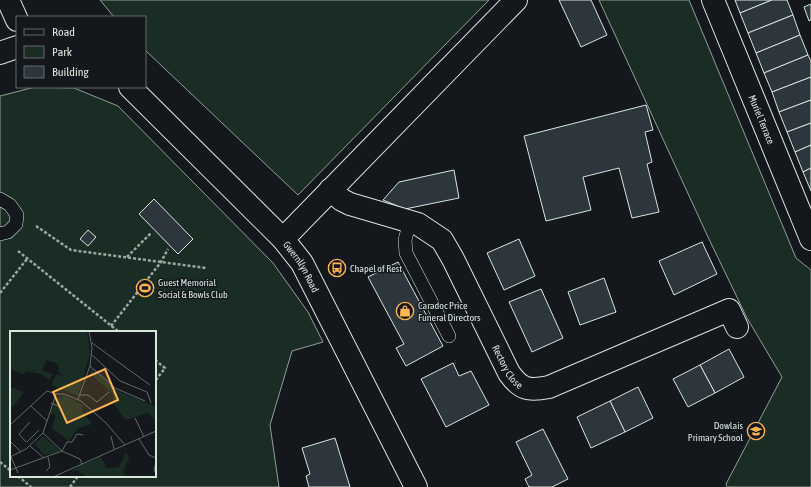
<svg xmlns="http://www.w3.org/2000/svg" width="811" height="487" viewBox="0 0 811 487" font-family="'Asap Condensed',sans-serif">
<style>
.green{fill:#1a2d24;stroke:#939e99;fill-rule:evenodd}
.building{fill:#2c363c;stroke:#d8e6dc}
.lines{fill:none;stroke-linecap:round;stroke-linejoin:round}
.service-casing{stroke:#d8e6dc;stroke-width:14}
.minor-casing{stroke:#d8e6dc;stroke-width:24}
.path{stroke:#9da8a2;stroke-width:2.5;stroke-dasharray:3 2;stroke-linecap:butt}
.service{stroke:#14181c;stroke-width:13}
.minor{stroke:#14181c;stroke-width:22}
.labels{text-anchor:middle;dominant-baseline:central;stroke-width:3;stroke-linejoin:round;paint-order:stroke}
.street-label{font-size:10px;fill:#d8e6dc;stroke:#14181c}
.poi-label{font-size:10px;fill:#d8e6dc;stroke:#14181c;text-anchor:start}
.inset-road{fill:none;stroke:#626a69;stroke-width:1}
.view{fill:#ffb74d;fill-opacity:0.15;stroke:#ffb74d;stroke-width:2}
.inset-edge{fill:none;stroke:#d8e6dc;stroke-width:2}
</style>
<rect width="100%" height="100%" fill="#14181c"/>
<!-- green -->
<g class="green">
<polygon points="100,0 489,0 298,195 145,50 145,17 114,17"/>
<polygon points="599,0 689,0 796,258 811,270 811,487 727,487 726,484 782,377 747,318 708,237"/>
<path d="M35,87L74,88L118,106L273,263L308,312L323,342L292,351L270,425L279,487H0V96ZM11,332H155V476H11Z"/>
</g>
<!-- building -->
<g class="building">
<polygon points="559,0 591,0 607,35 581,47"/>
<polygon points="735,0 772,0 740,13"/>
<polygon points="772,0 787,0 793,15 748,33 740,13"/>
<polygon points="811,4 811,20 809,21 804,7"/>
<polygon points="793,15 800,35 756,53 748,33"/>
<polygon points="800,35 808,55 764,73 756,53"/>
<polygon points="808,55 811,61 811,77 772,92 764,73"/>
<polygon points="811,77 811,100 779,112 772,92"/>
<polygon points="811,100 811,123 787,132 779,112"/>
<polygon points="646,105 653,130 645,132 652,162 647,164 659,212 632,218 619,168 583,177 591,210 546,221 524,136"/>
<polygon points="811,123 811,145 795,152 787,132"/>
<polygon points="811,145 811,168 803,172 795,152"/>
<polygon points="811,168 811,191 803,172"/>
<polygon points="454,170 459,198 405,209 383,200 399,182"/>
<polygon points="154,199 193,239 178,254 139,214"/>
<polygon points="88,230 96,237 88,246 80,239"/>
<polygon points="519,239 535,276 504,290 487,253"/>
<polygon points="702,242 717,274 674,295 659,261"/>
<polygon points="398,262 443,346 406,366 396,348 404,344 368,277"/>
<polygon points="604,278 616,312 580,325 568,292"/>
<polygon points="541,289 563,338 532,352 509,302"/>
<polygon points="729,349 744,377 715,393 700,365"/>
<polygon points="453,363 459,376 471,371 489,405 446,427 421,379"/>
<polygon points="700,365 715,393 688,407 673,379"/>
<polygon points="638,387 653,418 625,432 610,401"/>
<polygon points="610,401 625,432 591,448 577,417"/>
<polygon points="543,429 568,479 552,487 529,487 525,479 532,475 516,442"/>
<polygon points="335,438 350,487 309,487 306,476 310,474 302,448"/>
</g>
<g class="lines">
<defs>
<g id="service">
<polyline points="0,199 10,205 17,215 16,224 8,232 0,234"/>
<polyline points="410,221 405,240 406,253 449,336"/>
</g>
<g id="minor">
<polyline points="8,0 17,20"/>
<path id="s1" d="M713,0L811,239"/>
<polyline points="0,53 17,47"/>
<path id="s2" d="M130,87L283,239L302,263L416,487"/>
<path id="s3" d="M330,190L342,200L350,204L418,224L442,240L453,259L509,373C521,390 529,391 549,387L729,310L737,327"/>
<polyline points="283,239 516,0"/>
</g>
</defs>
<!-- service casing -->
<use href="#service" class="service-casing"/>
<!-- minor casing -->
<use href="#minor" class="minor-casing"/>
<!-- path -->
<g class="path">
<polyline points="36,226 71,250 206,268"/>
<polyline points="18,251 119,332"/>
<polyline points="127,257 151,233"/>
<polyline points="0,293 27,259"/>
<polyline points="111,326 161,262 168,249"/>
<polyline points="155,360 165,368 155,381"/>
<polyline points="0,462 11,471"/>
<polyline points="18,476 31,487"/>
<polyline points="70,487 78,476"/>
</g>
<!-- service -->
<use href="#service" class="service"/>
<!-- minor -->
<use href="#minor" class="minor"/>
</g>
<!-- icons -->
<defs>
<symbol id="bus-ring" viewBox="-11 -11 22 22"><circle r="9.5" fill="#14181c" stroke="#ffb74d" stroke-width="1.5"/><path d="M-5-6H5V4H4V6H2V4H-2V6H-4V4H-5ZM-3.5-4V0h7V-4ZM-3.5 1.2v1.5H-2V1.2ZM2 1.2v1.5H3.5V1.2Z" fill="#ffb74d"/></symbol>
<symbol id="stadium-ring" viewBox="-11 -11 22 22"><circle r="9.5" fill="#14181c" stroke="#ffb74d" stroke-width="1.5"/><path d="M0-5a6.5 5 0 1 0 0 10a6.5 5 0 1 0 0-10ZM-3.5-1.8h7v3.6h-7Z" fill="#ffb74d"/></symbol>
<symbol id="shop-ring" viewBox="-11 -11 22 22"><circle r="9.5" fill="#14181c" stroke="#ffb74d" stroke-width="1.5"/><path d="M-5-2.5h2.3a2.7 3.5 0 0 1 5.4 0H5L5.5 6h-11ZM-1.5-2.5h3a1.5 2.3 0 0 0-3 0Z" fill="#ffb74d"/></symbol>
<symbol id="school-ring" viewBox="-11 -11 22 22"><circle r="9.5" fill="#14181c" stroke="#ffb74d" stroke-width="1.5"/><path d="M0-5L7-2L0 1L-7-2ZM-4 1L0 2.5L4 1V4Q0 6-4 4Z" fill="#ffb74d"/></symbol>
</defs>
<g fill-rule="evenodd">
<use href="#bus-ring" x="327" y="258" width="20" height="20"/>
<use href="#stadium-ring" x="135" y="278" width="20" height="20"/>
<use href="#shop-ring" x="395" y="301" width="20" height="20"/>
<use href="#school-ring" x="746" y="421" width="20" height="20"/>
</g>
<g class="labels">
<!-- street labels -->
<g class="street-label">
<text stroke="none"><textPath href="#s1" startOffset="129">Muriel Terrace</textPath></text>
<text stroke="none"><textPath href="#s2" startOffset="249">Gwernllyn Road</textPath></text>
<text stroke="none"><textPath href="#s3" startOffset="267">Rectory Close</textPath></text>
</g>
<!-- poi labels -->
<g class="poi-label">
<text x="350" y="268">Chapel of Rest</text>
<text x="158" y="282">Guest Memorial<tspan x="158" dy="12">Social &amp; Bowls Club</tspan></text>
<text x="418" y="305">Caradoc Price<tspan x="418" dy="12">Funeral Directors</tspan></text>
<text x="743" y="425" text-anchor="end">Dowlais<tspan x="743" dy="12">Primary School</tspan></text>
</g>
</g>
<!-- overview -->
<g transform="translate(10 331)">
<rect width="146" height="146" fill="#14181c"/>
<path d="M0,0H77L80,23L68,65L41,54L46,43L54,45L48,41L49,33L36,29L33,40L43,43L39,49L31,43L16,40L13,43L0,38ZM81,37L106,59L146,76V91L139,82L115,89L103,71V63L79,42ZM0,56L14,61L2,77L0,71ZM54,64L73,74L72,80L82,93L68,97L59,110L42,97L45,87V84L40,83L45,69ZM33,105L50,120L49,121L34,124L25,113ZM114,116L119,127L113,141L116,146H77L66,139L60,142L67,136L91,126L97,137L109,136L116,121Z" fill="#1a2d24"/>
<path class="inset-road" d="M82,12L140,54M82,24L110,50L137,61L141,72M80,35L105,57L135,70M46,63H54L71,70L96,92L115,114M70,64H78L87,71L99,61M68,68L80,35L82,17L79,0M41,72L50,76L48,74M21,75L37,90M125,87L134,106M0,94L37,60L46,63M33,102L52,120L70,128L72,133M101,105L104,118M129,108L139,124L146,127M0,110L11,121M16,111L9,103L20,91M17,111L29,99M20,115L34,127M52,120L57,111H62L67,103L73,104M0,126L16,118L33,102L46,63M1,126L8,142M146,131L144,139L146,143M0,139L52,120M36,140L40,136L38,126M43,146L146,100"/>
<path class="view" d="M95,38L108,69L57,92L43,61Z"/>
<rect width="146" height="146" class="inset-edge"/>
</g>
<!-- legend -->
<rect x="16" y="16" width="130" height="72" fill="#14181c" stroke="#626a69"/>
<rect x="24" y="29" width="20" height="6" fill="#14181c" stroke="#626a69"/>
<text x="52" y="36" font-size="12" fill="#d8e6dc">Road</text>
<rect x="24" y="46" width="20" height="12" fill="#1a2d24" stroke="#626a69"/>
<text x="52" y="56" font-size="12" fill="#d8e6dc">Park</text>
<rect x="24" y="66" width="20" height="12" fill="#2c363c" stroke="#626a69"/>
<text x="52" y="76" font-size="12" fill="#d8e6dc">Building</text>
</svg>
